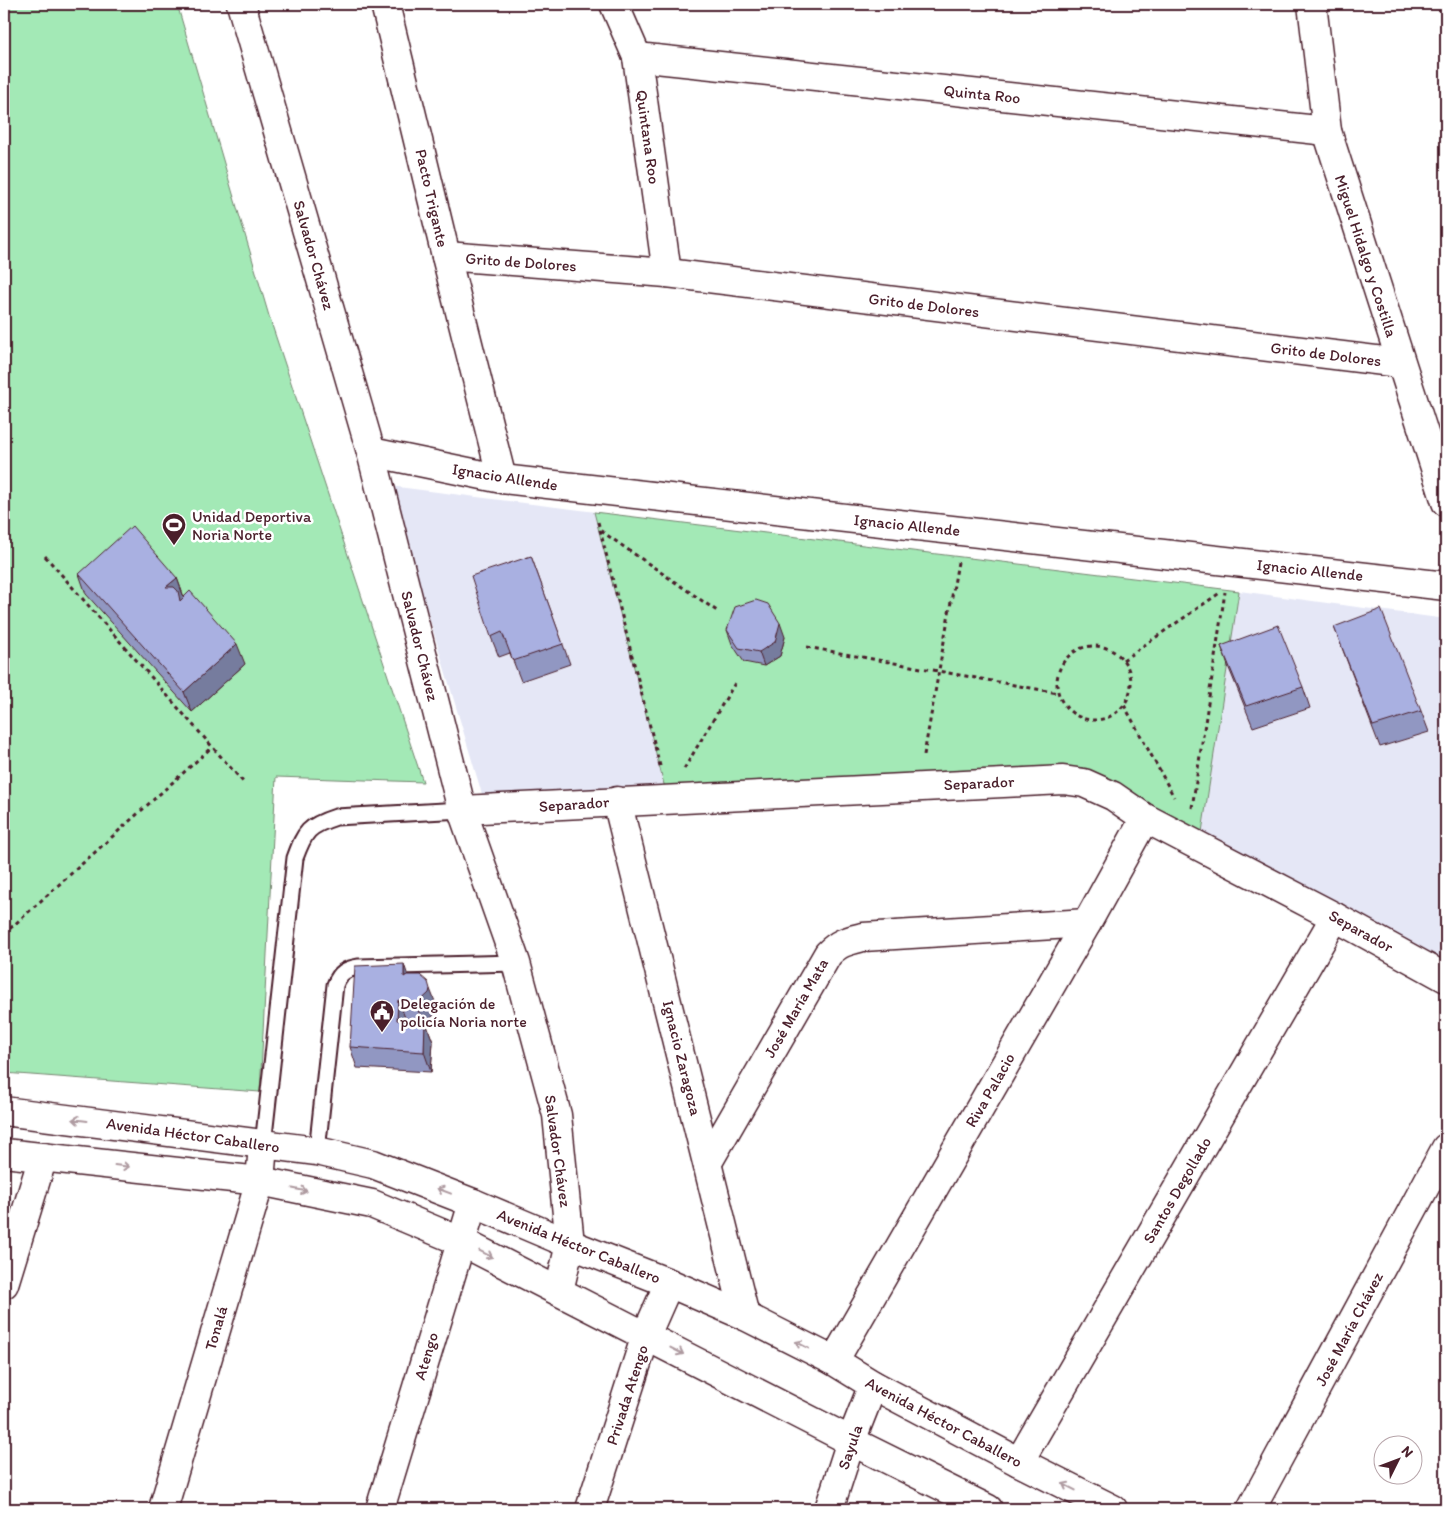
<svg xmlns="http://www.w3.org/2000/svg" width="1450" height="1513" viewBox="0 0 1450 1513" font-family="Itim,sans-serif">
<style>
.built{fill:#e5e7f6}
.green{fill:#a3e9b6;stroke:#768470}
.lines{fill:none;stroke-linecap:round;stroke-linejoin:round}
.service-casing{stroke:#4a1f2b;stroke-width:19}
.minor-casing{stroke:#4a1f2b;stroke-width:31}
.secondary-casing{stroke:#4a1f2b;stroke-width:31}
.path{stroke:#4a1f2b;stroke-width:3;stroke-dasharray:4 4;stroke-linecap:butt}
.service{stroke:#fff;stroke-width:15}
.minor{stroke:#fff;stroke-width:28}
.secondary{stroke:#fff;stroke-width:28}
.wall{fill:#9197c2;stroke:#4a1f2b}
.shaded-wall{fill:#767b9e;stroke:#4a1f2b}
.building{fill:#a9b0e1;stroke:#4a1f2b}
.oneway{stroke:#ae9aa0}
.labels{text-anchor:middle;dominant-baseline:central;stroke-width:5;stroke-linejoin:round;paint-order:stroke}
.street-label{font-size:16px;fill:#4a1f2b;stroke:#fff}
.poi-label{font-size:16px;fill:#4a1f2b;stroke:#fff;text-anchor:start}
</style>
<rect width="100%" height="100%" fill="#fff"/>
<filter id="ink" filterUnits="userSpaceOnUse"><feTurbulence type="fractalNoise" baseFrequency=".02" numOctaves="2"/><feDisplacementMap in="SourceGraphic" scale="10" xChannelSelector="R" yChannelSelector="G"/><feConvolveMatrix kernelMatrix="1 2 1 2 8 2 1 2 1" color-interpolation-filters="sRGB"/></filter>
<g filter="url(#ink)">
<!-- built -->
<g class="built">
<polygon points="390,486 596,512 667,796 485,804"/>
<polygon points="1239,591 1446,619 1446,965 1202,832"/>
</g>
<!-- green -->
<g class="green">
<polygon points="4,4 177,4 269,316 423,782 276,777 260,1092 4,1073"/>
<polygon points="594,512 1239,591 1202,832 1089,772 667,796"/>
</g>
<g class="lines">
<defs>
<g id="service">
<path d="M263,1145L295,858C305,831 308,826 336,817L462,810"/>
<path d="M317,1151L335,985C340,972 346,969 359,967L516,963"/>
</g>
<g id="minor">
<polyline points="241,4 371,452 462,810 516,963 557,1115 570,1244 559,1291"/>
<polyline points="385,4 446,256 502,479"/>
<polyline points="614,4 637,57 667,273"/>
<polyline points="1312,4 1327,131 1446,502"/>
<polyline points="637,57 1327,131"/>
<polyline points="446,256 667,273 1400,363"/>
<polyline points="371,452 502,479 1446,586"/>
<polyline points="617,801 745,1316"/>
<polyline points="462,810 1063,780 1084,783 1113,796 1145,818 1335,917 1446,978"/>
<path d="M708,1162L828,954C840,942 847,941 863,937L1087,923"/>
<polyline points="4,1284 43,1157"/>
<polyline points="834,1361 1087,923 1145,818"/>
<polyline points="1019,1462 1335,917"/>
<polyline points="163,1509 260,1181 263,1145"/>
<polyline points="380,1509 473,1203"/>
<polyline points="590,1509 646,1335 669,1283"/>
<polyline points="829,1509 851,1441 873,1385"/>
<polyline points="1251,1509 1446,1148"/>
</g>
<g id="secondary">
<polyline points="4,1111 317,1151 373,1164 473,1203 570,1244 669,1283 745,1316 834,1361 873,1385 1019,1462 1113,1509"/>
<polyline points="4,1153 260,1181 372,1204 460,1241 851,1441 988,1509"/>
</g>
</defs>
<!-- service casing -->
<use href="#service" class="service-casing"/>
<!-- minor casing -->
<use href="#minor" class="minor-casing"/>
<!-- secondary casing -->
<use href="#secondary" class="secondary-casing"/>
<!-- path -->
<g class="path">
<polyline points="598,522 661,770"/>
<polyline points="601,531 717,611"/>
<polyline points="45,556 244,783"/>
<circle cx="1094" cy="683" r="37"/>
<polyline points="807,647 1058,693"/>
<polyline points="1123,660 1221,592"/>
<polyline points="1124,705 1174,797"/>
<polyline points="924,755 958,562"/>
<polyline points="684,769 735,683"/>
<polyline points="1192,808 1225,592"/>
<polyline points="4,934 212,747"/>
</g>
<!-- service -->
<use href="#service" class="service"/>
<!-- minor -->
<use href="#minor" class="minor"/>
<!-- secondary -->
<use href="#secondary" class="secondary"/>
</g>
<!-- wall -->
<g class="wall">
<polygon points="531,556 570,664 521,681 510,653 499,657 491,637"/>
<polygon points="79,574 177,578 184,597 245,664 192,712 86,594"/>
<polygon points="1334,627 1421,711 1429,732 1380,747"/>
<polygon points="727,630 785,637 780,656 764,666 744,662 732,644"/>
<polygon points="1221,646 1303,687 1310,708 1253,727 1228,666"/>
<polygon points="408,975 438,1009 436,1013 426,1023 433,1042 431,1072 357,1068 350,1047"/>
</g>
<!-- shaded-wall -->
<g class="shaded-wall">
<polygon points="177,578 184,598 180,602 166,587"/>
<polygon points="780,623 785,637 780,656 764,666 759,652"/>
<polygon points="237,644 245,664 192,712 184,692"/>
<polygon points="404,964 411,985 404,977"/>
<polygon points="430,989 438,1009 436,1013 426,1023 433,1042 431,1072 424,1052 424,1025 416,1005"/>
<polygon points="398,1000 406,1020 397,1020"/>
</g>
<!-- building -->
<g class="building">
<polygon points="132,526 177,578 166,587 174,587 178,591 180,601 190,591 237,644 184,692 79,574"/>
<polygon points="531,556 563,644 513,661 502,632 491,637 471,576"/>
<polygon points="756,600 768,604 780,623 775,642 759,652 739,648 727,630 735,607"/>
<polygon points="1381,609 1421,711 1373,726 1334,627"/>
<polygon points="1278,625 1303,687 1246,706 1221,646"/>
<polygon points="404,964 404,977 407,975 420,975 428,982 430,989 429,993 416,1005 408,1005 398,1000 397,1020 425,1021 424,1052 350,1047 355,966"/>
</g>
<!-- one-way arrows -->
<defs><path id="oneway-shaft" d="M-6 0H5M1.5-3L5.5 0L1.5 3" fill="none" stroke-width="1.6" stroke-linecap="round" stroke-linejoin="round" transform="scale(1.25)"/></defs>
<g class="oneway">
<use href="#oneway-shaft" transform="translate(80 1120) rotate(-173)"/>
<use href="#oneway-shaft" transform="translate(122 1166) rotate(7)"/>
<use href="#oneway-shaft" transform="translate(300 1190) rotate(11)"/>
<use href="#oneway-shaft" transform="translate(444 1191) rotate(-159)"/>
<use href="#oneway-shaft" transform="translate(486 1254) rotate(27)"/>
<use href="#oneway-shaft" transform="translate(802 1345) rotate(-153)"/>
<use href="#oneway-shaft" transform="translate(677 1351) rotate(27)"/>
<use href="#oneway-shaft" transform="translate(1069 1487) rotate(-153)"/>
</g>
</g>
<!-- icons -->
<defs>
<symbol id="stadium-pin" viewBox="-11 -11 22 30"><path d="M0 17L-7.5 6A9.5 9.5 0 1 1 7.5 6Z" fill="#4a1f2b" stroke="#fff"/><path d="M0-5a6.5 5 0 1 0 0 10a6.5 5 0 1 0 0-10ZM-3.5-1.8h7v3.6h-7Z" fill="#fff"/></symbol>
<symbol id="civic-pin" viewBox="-11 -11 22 30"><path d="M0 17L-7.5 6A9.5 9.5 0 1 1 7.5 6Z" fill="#4a1f2b" stroke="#fff"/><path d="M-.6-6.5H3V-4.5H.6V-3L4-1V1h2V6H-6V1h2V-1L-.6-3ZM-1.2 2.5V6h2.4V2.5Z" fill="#fff"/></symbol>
</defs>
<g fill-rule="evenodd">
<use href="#stadium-pin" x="160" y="511" width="28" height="38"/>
<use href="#civic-pin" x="368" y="998" width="28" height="38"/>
</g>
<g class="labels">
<!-- street labels -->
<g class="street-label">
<text transform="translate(982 94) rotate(6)">Quinta Roo</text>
<text transform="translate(648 137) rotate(82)">Quintana Roo</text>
<text transform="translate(432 198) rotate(77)">Pacto Trigante</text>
<text transform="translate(314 255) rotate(74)">Salvador Chávez</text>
<text transform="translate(1366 256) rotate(72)">Miguel Hidalgo y Costilla</text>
<text transform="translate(521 262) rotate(4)">Grito de Dolores</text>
<text transform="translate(924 305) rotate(7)">Grito de Dolores</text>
<text transform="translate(1326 354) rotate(7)">Grito de Dolores</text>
<text transform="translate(505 477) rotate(9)">Ignacio Allende</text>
<text transform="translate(907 525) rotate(6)">Ignacio Allende</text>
<text transform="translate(1310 570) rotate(6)">Ignacio Allende</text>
<text transform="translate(420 646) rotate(76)">Salvador Chávez</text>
<text transform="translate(979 783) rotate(-3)">Separador</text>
<text transform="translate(574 804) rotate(-4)">Separador</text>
<text transform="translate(1361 931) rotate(29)">Separador</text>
<text transform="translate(796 1008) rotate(-60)">José María Mata</text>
<text transform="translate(682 1058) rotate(76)">Ignacio Zaragoza</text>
<text transform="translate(990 1090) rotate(-60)">Riva Palacio</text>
<text transform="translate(193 1135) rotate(8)">Avenida Héctor Caballero</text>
<text transform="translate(558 1151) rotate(82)">Salvador Chávez</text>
<text transform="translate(1177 1190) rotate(-60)">Santos Degollado</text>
<text transform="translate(579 1246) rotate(22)">Avenida Héctor Caballero</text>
<text transform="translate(216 1328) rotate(-74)">Tonalá</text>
<text transform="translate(1349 1329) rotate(-62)">José María Chávez</text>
<text transform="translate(426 1356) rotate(-73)">Atengo</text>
<text transform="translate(627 1395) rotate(-72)">Privada Atengo</text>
<text transform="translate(944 1422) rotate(28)">Avenida Héctor Caballero</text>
<text transform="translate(850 1447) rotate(-71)">Sayula</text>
</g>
<!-- poi labels -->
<g class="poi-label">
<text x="192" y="516">Unidad Deportiva<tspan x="192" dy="18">Noria Norte</tspan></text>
<text x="400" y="1003">Delegación de<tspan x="400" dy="18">policía Noria norte</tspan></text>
</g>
</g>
<!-- margin -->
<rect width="1450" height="1513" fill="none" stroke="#fff" stroke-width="20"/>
<rect x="10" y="10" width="1430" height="1493" fill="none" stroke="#4a1f2b" stroke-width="2" filter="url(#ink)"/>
<!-- north arrow -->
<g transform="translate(1398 1460) rotate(48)"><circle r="24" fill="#ffffff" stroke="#b7a5aa"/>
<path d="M0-4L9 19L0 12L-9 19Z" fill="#4a1f2b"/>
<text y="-8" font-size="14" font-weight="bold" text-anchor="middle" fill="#4a1f2b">N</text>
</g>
</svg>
